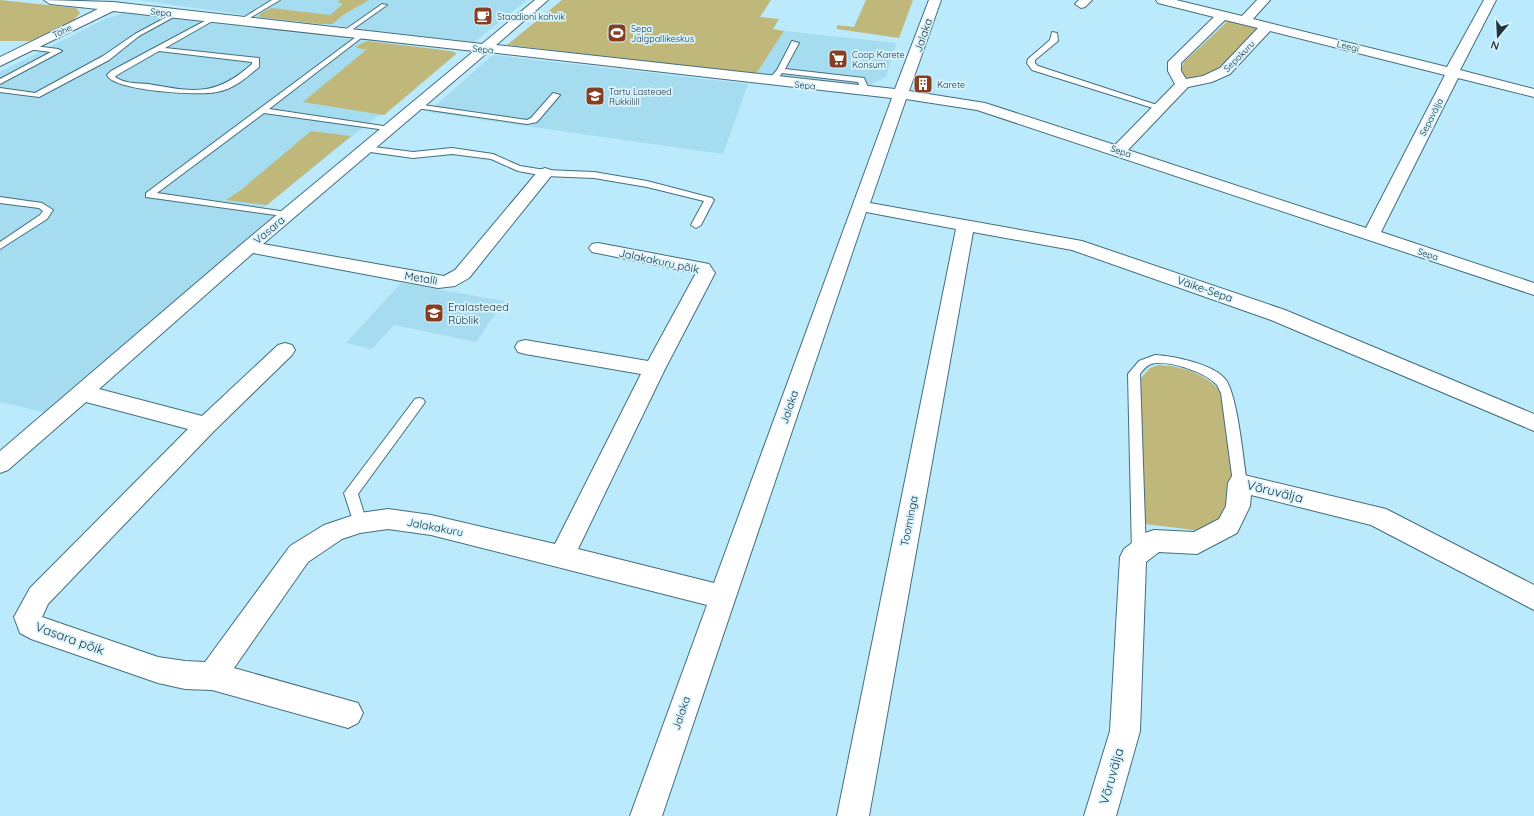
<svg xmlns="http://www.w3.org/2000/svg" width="1534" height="816" viewBox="0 0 1534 816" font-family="Quicksand,sans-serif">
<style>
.built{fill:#a5dcef}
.green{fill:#c0b87b}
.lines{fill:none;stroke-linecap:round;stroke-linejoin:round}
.lane-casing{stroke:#436f7e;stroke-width:2}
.street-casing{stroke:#436f7e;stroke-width:2}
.lane{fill:#fff;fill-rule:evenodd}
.street{fill:#fff;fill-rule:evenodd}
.labels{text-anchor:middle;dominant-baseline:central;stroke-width:3.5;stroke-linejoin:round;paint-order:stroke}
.far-street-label{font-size:9px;fill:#22343b;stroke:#d8f4fe}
.far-poi-label{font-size:9px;fill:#22343b;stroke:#d8f4fe;text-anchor:start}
.street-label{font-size:11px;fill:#22343b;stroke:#d8f4fe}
.poi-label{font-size:11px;fill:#22343b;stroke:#d8f4fe;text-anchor:start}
.near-street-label{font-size:13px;fill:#22343b;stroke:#d8f4fe}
</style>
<rect width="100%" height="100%" fill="#baeafb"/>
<!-- built -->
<g class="built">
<polygon points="139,0 527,0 474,42 259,17"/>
<polygon points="124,13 451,51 456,53 456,54 384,115 379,115 370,122 260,210 287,215 57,415 0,402 0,72 105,19"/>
<polygon points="784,31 896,43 886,77 873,83 871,86 756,74"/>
<polygon points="493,55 748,84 723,154 428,112"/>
<polygon points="401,283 504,301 476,342 394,325 372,349 346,343"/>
</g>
<!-- green -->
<g class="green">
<polygon points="0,0 76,8 80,13 74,20 30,41 0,41"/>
<polygon points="340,0 369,0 343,15 332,24 319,24 259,17 261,13 271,8 330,15 343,4 337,2"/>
<polygon points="562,0 771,0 760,17 779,19 773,29 784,31 756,74 507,45"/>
<polygon points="866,0 913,0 899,38 837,29 837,25 854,27"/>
<path d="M1229,20L1260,28C1242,46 1207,93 1179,74L1184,62Z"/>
<polygon points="367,41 451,51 456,53 456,54 384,115 303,102 366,50 355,47"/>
<polygon points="311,131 351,136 267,205 226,200 241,190"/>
<path d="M1158,365C1183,366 1208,374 1223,395L1235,477L1223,517L1207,528L1194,530L1145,524L1140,379L1150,368Z"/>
</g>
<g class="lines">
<defs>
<g id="lane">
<polygon points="272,0 280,0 243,22 238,21"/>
<polygon points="382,4 387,5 346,34 342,34 342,32"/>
<polygon points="174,13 179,14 139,36 109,60 39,97 0,92 0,88 35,93 103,56 135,34"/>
<path d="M214,16L217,18L216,19L165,48L259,58V67C246,78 234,89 217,92C200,96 113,91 107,75L111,71ZM159,51L252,62V64C215,97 194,92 148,84C137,83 125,84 115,77L117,75Z"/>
<polygon points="1052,32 1057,33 1058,41 1035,60 1035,63 1038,66 1163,107 1156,109 1032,70 1027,63 1028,59 1050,40"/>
<polygon points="360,34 365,35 269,109 390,127 394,129 393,131 264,113 157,193 287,212 290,213 290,217 146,197 146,193"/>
<polygon points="792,41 799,43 785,69 864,78 870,92 863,94 858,82 782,73 774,83 768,83 767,81 777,70"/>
<polygon points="27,45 58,49 62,51 0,84 0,79 51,52 27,49"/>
<polygon points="553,93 560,95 537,122 527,124 416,108 412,106 416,104 527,120 531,118"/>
<polygon points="366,146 413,152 452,148 493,154 520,166 545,170 594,172 647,181 712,198 714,200 701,225 696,228 691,225 704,201 647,187 594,178 545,176 518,171 491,159 452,154 413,158 363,151 363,147"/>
<polygon points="0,197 42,203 53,210 47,219 0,249 0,242 40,215 43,211 39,208 0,203"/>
<path d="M1155,355C1174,356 1214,364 1226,380C1238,398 1243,459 1247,483L1245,487L1240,488L1235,487L1233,483L1221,393C1220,391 1218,387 1217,385C1206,372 1167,359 1151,364C1146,366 1143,370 1140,374L1146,553L1144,557L1139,559L1134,557L1132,553L1128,374L1139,361Z"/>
<polygon points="419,398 423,399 425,402 423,405 358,494 367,523 365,527 360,529 355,527 344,493 415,399"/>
</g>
<g id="street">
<path d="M44,0L113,2L482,44L535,0H548L496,45L895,89L929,0H941L909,91L985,103L1115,145L1175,84L1168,71V62L1214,17L1158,3L1156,0H1176L1242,16L1257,0H1270L1253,19L1447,67L1484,0H1496L1460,70L1534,89V97L1458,78L1381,232L1534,283V295L977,110L906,99L870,203L1082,241L1285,310L1534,414V431L1271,320L1072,250L973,232L869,816H837L956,229L866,212L662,816H630L707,605L431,535L388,529L360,533L342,539L308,562L234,668L358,703L363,713L358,723L348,728L212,690L185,689L158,683L31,639L20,633L14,617L30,588L188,429L86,402L8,470L0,473V451L243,243L474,51L113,11L0,66V57L98,9L50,4ZM1225,20L1258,28L1220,68L1203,76L1186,79L1181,71V63ZM1270,31L1445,75L1366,228L1128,150L1188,87L1212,82L1230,74ZM488,52L892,98L714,583L578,549L665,369L715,273L709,264L598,243L592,244L589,248L592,252L696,273L648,361L525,340L518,342L515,347L518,352L525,354L641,374L555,544L431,515L388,509L360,513L324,525L290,546L205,662L185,661L158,657L42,617L48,604L214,431L292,355L295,350L292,345L285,343L278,345L202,416L99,389L253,253L438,288L455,286L469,278L551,176L553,173L551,170L545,168L539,170L455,270L444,276L263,244Z"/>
<polygon points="1079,0 1092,0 1085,7 1081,8 1075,4"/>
<polygon points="1240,474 1386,509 1534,585 1534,610 1371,525 1251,495 1250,506 1237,533 1197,554 1159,552 1146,562 1140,731 1116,816 1084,816 1110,731 1120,557 1124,549 1145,533 1154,530 1194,532 1219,519 1226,506 1228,483 1232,476"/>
</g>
</defs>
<!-- lane casing -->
<use href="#lane" class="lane-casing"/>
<!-- street casing -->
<use href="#street" class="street-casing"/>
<!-- lane -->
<use href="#lane" class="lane"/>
<!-- street -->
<use href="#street" class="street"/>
</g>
<!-- icons -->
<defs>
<symbol id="cafe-square" viewBox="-11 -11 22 22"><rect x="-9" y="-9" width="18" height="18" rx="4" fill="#873e20" stroke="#d8f4fe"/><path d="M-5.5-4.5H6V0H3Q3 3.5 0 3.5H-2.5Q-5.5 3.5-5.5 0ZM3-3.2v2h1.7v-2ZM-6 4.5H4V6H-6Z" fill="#fff"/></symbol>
<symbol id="stadium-square" viewBox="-11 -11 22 22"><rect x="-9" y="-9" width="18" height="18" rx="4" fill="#873e20" stroke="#d8f4fe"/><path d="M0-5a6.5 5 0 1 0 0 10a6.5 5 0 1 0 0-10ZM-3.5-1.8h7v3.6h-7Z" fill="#fff"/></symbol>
<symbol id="supermarket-square" viewBox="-11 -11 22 22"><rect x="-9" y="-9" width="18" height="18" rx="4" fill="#873e20" stroke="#d8f4fe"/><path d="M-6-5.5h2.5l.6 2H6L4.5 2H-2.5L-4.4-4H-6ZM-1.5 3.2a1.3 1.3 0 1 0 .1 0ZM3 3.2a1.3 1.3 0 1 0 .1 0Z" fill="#fff"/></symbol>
<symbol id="building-square" viewBox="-11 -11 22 22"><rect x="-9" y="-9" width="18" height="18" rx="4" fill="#873e20" stroke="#d8f4fe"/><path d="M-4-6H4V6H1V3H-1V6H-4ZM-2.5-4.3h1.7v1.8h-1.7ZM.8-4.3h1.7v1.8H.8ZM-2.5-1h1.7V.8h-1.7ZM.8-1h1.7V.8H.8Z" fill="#fff"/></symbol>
<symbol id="school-square" viewBox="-11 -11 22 22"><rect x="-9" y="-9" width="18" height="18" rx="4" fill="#873e20" stroke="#d8f4fe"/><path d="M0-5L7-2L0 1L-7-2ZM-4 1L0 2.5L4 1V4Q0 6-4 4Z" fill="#fff"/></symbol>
</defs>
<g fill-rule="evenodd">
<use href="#cafe-square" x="472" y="5" width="22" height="22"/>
<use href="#stadium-square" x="606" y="22" width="22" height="22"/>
<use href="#supermarket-square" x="827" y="48" width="22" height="22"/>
<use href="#building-square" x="912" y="73" width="22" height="22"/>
<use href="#school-square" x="584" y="85" width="22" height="22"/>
<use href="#school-square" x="423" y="302" width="22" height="22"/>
</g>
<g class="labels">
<!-- far-street labels -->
<g class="far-street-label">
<text transform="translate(161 12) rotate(6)">Sepa</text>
<text transform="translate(62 31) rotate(-26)">Tähe</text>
<text transform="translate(1348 46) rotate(14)">Leegi</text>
<text transform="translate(483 49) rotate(6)">Sepa</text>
<text transform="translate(1239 56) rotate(-45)">Sepakuru</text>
<text transform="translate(805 85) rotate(6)">Sepa</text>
<text transform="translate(1431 117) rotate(-63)">Sepavälja</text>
<text transform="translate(1121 151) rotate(18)">Sepa</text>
<text transform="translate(1428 254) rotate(18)">Sepa</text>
</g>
<!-- far-poi labels -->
<g class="far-poi-label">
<text x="497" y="16">Staadioni kohvik</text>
<text x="631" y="28">Sepa<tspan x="631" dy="10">Jalgpallikeskus</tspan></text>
<text x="852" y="54">Coop Karete<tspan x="852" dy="10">Konsum</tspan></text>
<text x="937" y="84">Karete</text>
<text x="609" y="91">Tartu Lasteaed<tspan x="609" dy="10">Rukkilill</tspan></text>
</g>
<!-- street labels -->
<g class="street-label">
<text transform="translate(923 35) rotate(-71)">Jalaka</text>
<text transform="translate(269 230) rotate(-40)">Vasara</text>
<text transform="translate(659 261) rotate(12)">Jalakakuru põik</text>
<text transform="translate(421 278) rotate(9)">Metalli</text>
<text transform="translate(1205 289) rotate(19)">Väike-Sepa</text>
<text transform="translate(789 407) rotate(-71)">Jalaka</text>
<text transform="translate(909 521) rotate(-79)">Toominga</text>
<text transform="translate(435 527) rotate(11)">Jalakakuru</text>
<text transform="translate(681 713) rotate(-71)">Jalaka</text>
</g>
<!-- poi labels -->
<g class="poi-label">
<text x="448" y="307">Eralasteaed<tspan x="448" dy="13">Rüblik</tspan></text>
</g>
<!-- near-street labels -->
<g class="near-street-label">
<text transform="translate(1275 491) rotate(14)">Võruvälja</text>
<text transform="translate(70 638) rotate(20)">Vasara põik</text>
<text transform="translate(1111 776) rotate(-74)">Võruvälja</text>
</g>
</g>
<!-- north arrow -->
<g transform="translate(1498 36) rotate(198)" stroke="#d8f4fe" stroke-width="3" paint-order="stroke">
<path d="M0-3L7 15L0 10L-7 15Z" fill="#22343b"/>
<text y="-6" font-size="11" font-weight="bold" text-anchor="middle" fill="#22343b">N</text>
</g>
</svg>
